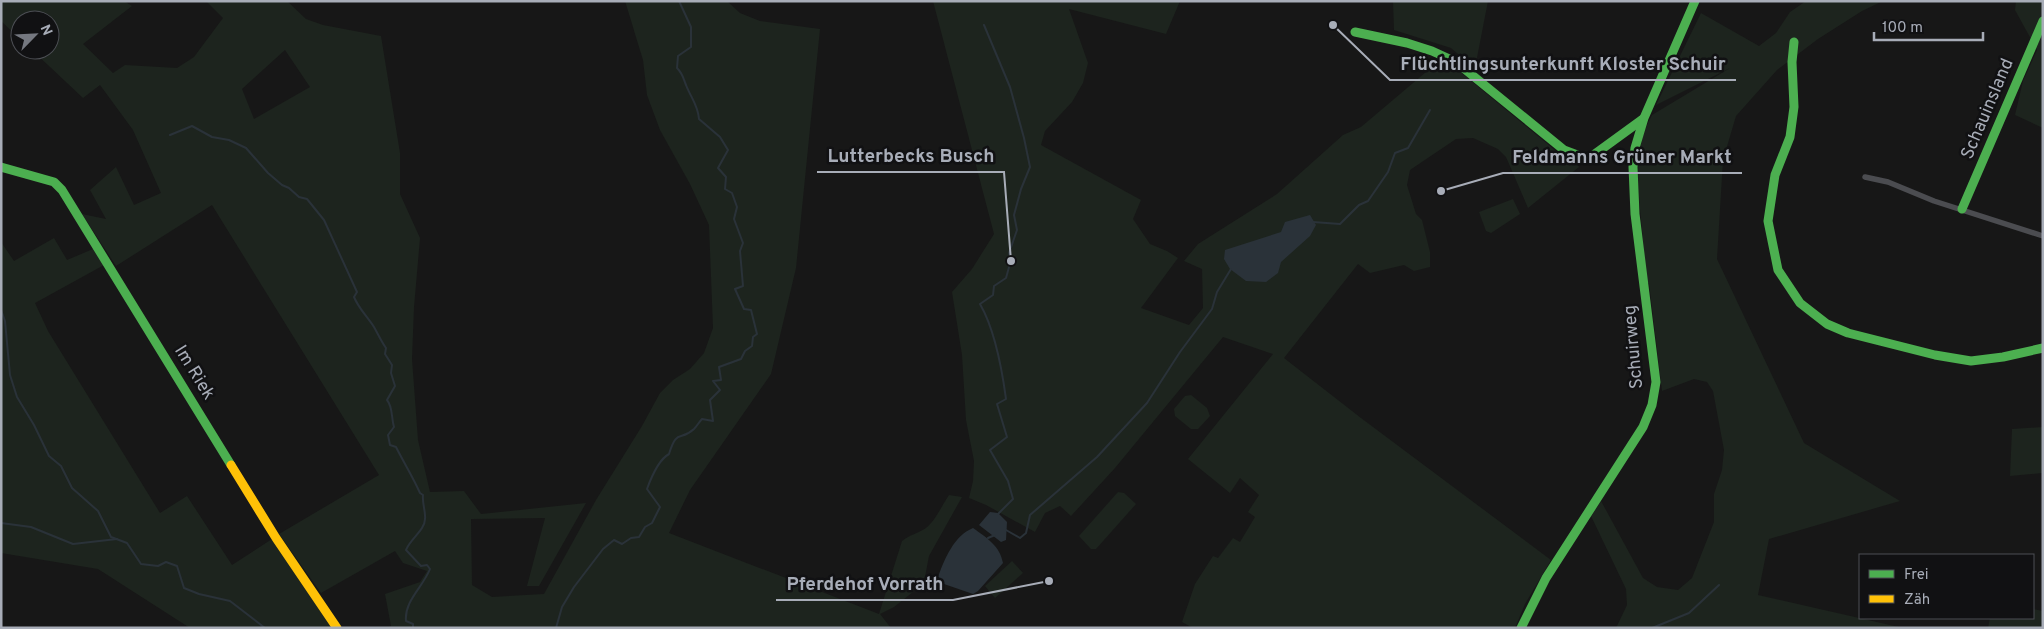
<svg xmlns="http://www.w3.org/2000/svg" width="2044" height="629" viewBox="0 0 2044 629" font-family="Overpass,sans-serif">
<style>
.green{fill:#1d241e;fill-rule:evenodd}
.water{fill:#2a3239}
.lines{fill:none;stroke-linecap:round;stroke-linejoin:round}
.stream{stroke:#2a3239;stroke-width:2}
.street{stroke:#4b4c50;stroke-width:5.5}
.fast{stroke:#4caf50;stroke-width:9}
.slow{stroke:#ffc107;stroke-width:9}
.labels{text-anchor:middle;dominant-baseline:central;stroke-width:5;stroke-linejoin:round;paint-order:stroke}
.street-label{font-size:18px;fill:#a8adb8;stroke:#111113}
.leader{fill:none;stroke:#a8adb8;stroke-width:2}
.callout-dot{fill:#a8adb8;stroke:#111113;stroke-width:2}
.callout-label{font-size:19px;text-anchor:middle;font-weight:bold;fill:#a8adb8;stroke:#111113;stroke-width:5;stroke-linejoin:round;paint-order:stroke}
</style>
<rect width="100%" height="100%" fill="#171717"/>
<!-- green -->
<g class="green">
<path d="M1,1H124L132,6L83,44L113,73L125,65L177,68L194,57L223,18L206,1H287L306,19L323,25L381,36L400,153V194L420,238L414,307L412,359L418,440L430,492L464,491L481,514L586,503L539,586H527L545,518L471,519L472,585L492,597L544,594L596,500L642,426L660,393L673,380L690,369L704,353L713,328L709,225L690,184L660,130L647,95L643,60L625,1H727L740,13L760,21L820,29L796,268L771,374L690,490L669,533L879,614L902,541C909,535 919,533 926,528C936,520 942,505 949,495L962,497L929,556L925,577L913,592L894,607L880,614L891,628H387L391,626L385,594L420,582L427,571L403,563L395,551L321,593L279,534L379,475L212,205L116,266L82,214L106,219L90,190L116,167L134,205L161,193L133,130L100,85L83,98L32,50H50V20H20V39L1,21ZM285,50L310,87L254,119L242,89Z"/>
<polygon points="933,1 1180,1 1166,34 1069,9 1088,63 1083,83 1072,102 1045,131 1041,145 1141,200 1133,219 1150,244 1167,251 1178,258 1141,308 1189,325 1203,308 1202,269 1184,261 1198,244 1277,194 1343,135 1361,127 1439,61 1458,70 1562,156 1574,160 1579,167 1528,208 1506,157 1498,149 1473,138 1456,139 1410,170 1407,185 1416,214 1422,220 1430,252 1430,267 1414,271 1404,265 1370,273 1358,264 1284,358 1361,418 1551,560 1525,604 1515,628 1193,628 1182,622 1195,584 1213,556 1218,558 1233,538 1240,542 1255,517 1248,512 1259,495 1240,478 1230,493 1188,459 1273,354 1223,337 1115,468 1071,516 1060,506 1045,513 1035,532 986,505 969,498 973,481 974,461 966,420 962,355 952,292 972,269 994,234"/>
<polygon points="1393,1 1488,1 1475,68 1451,48 1394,30"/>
<path d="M1806,1H1883L1862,11L1818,39L1777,70L1736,116L1723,160L1717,259L1804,443L1900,501L1769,539L1758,595L1903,628H1616L1627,605L1626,589L1591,516L1601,501L1643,578L1657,587L1678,590L1692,578L1714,522V494L1722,470L1724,450L1713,391L1707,382L1694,379L1662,391L1649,283L1644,284C1644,269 1644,255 1643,241C1640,200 1630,153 1652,115L1730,68L1656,105L1701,13L1759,46L1776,33L1790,12Z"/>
<polygon points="2016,1 2043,1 2043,128 2015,115 2023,81 2037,50 2015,10"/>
<polygon points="1513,199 1520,214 1491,233 1486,231 1479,212"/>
<polygon points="54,238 67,260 93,249 104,265 35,303 48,331 160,513 187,496 232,565 272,539 336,628 190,628 98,569 1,553 1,242 14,261"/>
<polygon points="1191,395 1207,408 1210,416 1198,429 1191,429 1175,416 1174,409 1185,396"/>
<polygon points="2043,427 2043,473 2010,476 2012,429"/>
<polygon points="1118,492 1124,493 1136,504 1096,549 1091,549 1079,536"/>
<polygon points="1012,561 1023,573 995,598 985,586"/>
<polygon points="2033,609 2043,611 2043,628 1988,628 1990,618 2033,618"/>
</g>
<!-- water -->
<g class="water">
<polygon points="1310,215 1316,225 1310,236 1281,262 1278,273 1266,282 1246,281 1230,269 1224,259 1225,250 1281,232 1285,222"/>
<polygon points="990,512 998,513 1007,522 1006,540 1001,542 979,525"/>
<path d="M973,528C987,538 1000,546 1003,563L978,591L973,594L944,584L938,577C945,558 954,536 973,528Z"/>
</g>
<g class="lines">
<!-- stream -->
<g class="stream">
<path d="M984,25L1010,87L1024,138L1030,167L1021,189L1014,215L1017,230L1009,253L1011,260L1006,278L994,286L993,295L980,304C995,330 1002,369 1006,399L997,404L1007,437L990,450L1008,481L1013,499L998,514"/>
<path d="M170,135L192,126L212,137L229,140L246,148L268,173L282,185L289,188L299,197L307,199L324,220L357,292L354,297C359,309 367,316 374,327C378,334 381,341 386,348L385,354L392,365L391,373L395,386L387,400C393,407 391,417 394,427L388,435L390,445L396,447C404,463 413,477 420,493L423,495C422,504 426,512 425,519C425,530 410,539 406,550L421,566L427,565L430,569C423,587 404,601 406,621L413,624V628"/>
<polyline points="1313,222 1340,224 1359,205 1368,201 1388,172 1395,153 1408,148 1430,110"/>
<polyline points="1,310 5,321 10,375 17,397 34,425 49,456 61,466 72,488 98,511 111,537 127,543 141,564 158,566 166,562 177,566 184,588 199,594 230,601 265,628"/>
<polyline points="1,523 31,527 73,544 117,539"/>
<polyline points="1006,530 1020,538 1026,533 1030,515 1097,457 1147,403 1180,352 1212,309 1217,292 1231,269"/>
<polyline points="988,538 995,535"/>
<path d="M556,628L562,607L574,587L603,549L614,540L622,544L631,538L639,537L645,527L652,523L660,507L647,489C651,478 658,460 669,454C677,428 680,442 694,429C697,426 699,422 702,419L713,421L710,400L720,390L713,381L721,380L719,367L741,359L745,351L752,346L753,337L757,334L751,310L744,309L735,289L743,286L740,251L743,243L734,219L737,207L732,193L725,189L726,177L718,168L728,150L720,137L699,119C698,105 691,98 686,85C683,78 683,74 677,68L678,56L691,47V27L679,1"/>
<polyline points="1652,628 1689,613 1719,585"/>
</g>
<!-- street -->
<polyline class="street" points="1865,177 1888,182 1934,201 2043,236"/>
<!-- fast -->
<g class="fast">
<polyline points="1355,32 1407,43 1432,51 1456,62 1564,150 1588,159 1643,119"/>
<polyline points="1794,42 1792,62 1794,107 1790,137 1775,175 1768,221 1778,270 1800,303 1827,324 1848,333 1935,355 1971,361 2003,357 2043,348"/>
<polyline points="1,167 54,182 62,190 231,465"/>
<polyline points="1962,209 2043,21"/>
<polyline points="1521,628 1546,578 1643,427 1652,405 1656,382 1635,214 1633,167 1635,148 1644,118 1695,1"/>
</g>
<!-- slow -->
<polyline class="slow" points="231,465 276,538 337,628"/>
</g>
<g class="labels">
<!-- street labels -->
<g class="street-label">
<text transform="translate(1988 109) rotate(-67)">Schauinsland</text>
<text transform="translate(1634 347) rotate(-95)">Schuirweg</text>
<text transform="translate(194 373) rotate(58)">Im Riek</text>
</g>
</g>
<!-- callouts -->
<path class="leader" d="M1333 25L1390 80H1736M1011 261L1004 172H817M1441 191L1503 173H1742M1049 581L953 600H776"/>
<g class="callout-dot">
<circle cx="1333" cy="25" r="5"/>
<circle cx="1011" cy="261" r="5"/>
<circle cx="1441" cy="191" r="5"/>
<circle cx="1049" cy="581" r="5"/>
</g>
<g class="callout-label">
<text x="1563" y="70">Flüchtlingsunterkunft Kloster Schuir</text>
<text x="911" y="162">Lutterbecks Busch</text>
<text x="1622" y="163">Feldmanns Grüner Markt</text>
<text x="865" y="590">Pferdehof Vorrath</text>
</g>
<!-- border -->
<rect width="2044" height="629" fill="none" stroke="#a8adb8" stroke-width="5"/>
<!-- legend -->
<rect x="1859" y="554" width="175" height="65" fill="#111113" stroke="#4d4f55"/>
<rect x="1869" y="570" width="25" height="8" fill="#4caf50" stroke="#4d4f55"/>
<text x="1904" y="579" font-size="15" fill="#a8adb8">Frei</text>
<rect x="1869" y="595" width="25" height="8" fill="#ffc107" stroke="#4d4f55"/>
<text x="1904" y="604" font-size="15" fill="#a8adb8">Zäh</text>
<!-- north arrow -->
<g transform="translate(35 35) rotate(66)"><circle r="24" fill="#111113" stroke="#4d4f55"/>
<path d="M0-4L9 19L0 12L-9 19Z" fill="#757880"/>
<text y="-8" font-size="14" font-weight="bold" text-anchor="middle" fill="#a8adb8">N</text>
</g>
<!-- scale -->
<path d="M1874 32v8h109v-8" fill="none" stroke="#a8adb8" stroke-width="2.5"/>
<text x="1882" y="32" font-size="15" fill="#a8adb8" stroke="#111113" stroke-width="4" paint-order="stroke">100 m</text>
</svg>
